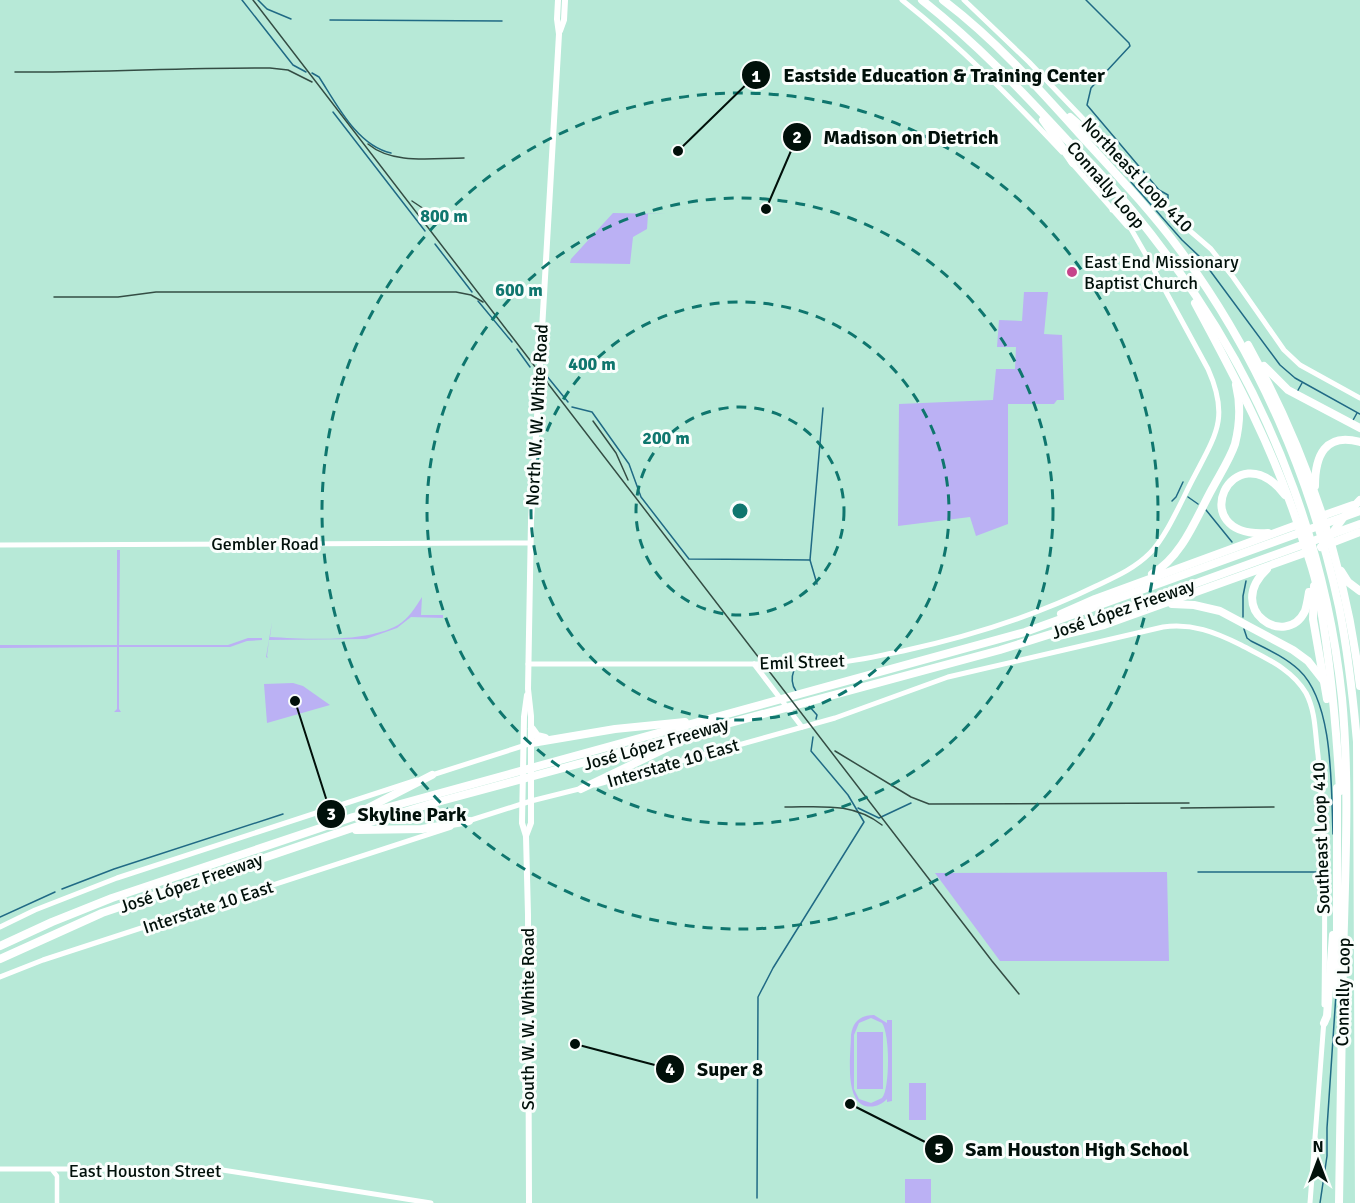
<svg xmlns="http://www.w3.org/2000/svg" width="1360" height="1203" viewBox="0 0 1360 1203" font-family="Signika,sans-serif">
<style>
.green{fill:#bbb1f4;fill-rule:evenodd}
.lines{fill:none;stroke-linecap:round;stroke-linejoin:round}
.stream{stroke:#206a85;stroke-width:1.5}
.tertiary{stroke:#fff;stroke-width:4.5}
.secondary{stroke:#fff;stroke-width:5}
.primary{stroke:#fff;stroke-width:6}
.motorway{stroke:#fff;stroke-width:8}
.rail{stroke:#344d44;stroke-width:1.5}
.ring{fill:none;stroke:#0f766e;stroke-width:3;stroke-dasharray:10 8}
.poi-dot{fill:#c6438a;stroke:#fafefc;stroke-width:2}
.labels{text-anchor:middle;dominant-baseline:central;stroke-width:6;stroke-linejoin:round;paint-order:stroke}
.street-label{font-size:18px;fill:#01100a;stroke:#fafefc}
.poi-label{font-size:18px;fill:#01100a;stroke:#fafefc;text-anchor:start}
.centre{fill:#0f766e;stroke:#fafefc;stroke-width:3}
.ring-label{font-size:18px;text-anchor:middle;font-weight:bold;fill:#0f766e;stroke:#fafefc;stroke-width:6;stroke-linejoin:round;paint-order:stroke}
.leader{fill:none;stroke:#01100a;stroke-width:2}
.callout-dot{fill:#01100a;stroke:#fafefc;stroke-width:2}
.mark-label{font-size:18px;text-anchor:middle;font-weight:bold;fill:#fff}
.callout-label{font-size:20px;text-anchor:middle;font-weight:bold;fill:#01100a;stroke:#fafefc;stroke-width:6;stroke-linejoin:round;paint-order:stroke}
</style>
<rect width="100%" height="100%" fill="#b7e9d7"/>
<!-- green -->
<g class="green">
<polygon points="613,213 666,214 648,214 647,229 633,237 630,264 570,263 571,259"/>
<polygon points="1024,292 1048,292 1044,334 1062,335 1064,400 1057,400 1054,404 1008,404 1008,524 976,536 970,517 898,526 899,404 993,400 996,369 1015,369 1016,347 997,347 999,320 1022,321"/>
<polygon points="117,550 120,550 119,645 228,645 248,638 262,638 262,640 247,641 230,647 119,647 119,709 121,712 114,712 117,709 117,647 0,648 0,645 117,645"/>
<path d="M422,597L421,615H443V618L411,617L397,628L366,639L269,640L267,656L268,658L266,657L272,622L270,637C306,639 366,643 398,625C409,618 415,608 422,597Z"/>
<polygon points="293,683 303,686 330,705 267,723 264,684"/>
<polygon points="1167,872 1169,961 1000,961 935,873"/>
<path d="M874,1015L887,1023V1020H892V1101L887,1102V1099C881,1105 874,1108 865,1106C844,1099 851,1053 851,1035C853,1021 861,1015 874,1015ZM871,1018L882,1023C890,1034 890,1088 882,1098L871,1103L859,1099L854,1089V1035L859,1023Z"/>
<rect x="857" y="1032" width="26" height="57"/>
<rect x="909" y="1083" width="17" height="37"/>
<rect x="905" y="1179" width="26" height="24"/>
</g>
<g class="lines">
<!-- stream -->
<g class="stream">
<polyline points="242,0 293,65 306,72"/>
<polyline points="258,0 267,9 291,19"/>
<polyline points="1086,0 1129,43 1130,46 1091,88 1087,105 1159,190 1168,195 1168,199"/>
<polyline points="330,20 502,21"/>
<path d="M312,73L319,77C336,103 357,146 391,153"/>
<polyline points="333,112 425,231"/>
<polyline points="1131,182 1182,240 1200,257 1280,365 1295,378 1360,414"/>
<polyline points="435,244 472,292"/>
<polyline points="478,301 512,342"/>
<polyline points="517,349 530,367"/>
<polyline points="546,375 568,402"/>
<polyline points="1297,392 1302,383"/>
<polyline points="572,407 592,412 629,464 641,497 689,559 810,560"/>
<polyline points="1352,422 1357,413"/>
<polyline points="1188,497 1198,504"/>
<polyline points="1172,501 1176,497 1183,482"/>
<polyline points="1206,510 1232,542"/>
<polyline points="817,584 810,560 823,408"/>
<polyline points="1243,617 1243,596 1246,581"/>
<path d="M1244,629L1247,638L1251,641C1267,649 1285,657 1299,670C1334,703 1331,787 1333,834"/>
<path d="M794,670C791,678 791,684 796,691"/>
<polyline points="809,706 817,715 816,719"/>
<polyline points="858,808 879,818 911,803"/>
<polyline points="1198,872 1321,872"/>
<polyline points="62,889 114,869 283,814"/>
<polyline points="0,917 55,892"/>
<polyline points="757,1198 758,997 773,968 864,822 848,795 811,751 813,737"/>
<polyline points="1320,1203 1327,1156 1327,1128 1336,994"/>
</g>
<!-- tertiary -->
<polyline class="tertiary" points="53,1171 57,1176 57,1203"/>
<!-- secondary -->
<g class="secondary">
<path d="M902,0C960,46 1011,98 1062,152"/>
<polyline points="964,0 1029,62 1110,147"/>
<polyline points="1070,161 1127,226"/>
<polyline points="1128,167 1168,212 1211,249 1233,277 1284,350 1300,365 1360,398"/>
<polyline points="0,545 530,543"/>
<path d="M528,664H822C850,663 876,656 903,651C971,636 1033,617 1096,586C1115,577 1134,569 1150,553C1167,536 1183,497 1195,475C1217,433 1229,416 1208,369L1146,255L1123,215L1118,210H1112"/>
<polyline points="754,664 802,727"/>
<polyline points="429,776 532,743"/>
<path d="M595,785L835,718L948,677L1163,627C1192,623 1215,632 1241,645C1265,658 1291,668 1306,693C1316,712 1315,734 1318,755C1326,838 1325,922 1324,1005"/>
<polyline points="468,821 531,801 583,788"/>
<polyline points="0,927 35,910 117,878 417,780"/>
<polyline points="0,977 43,960 451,827"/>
<polyline points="0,1169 216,1169 431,1203"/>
<polyline points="1310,1203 1324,1020"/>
</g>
<!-- primary -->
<g class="primary">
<polyline points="560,31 564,20 565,0"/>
<polyline points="527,695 524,717 522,823 526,836 528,915 529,1203"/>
<polyline points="526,836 531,823 531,716 528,689 531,521 559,34 557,19 558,0"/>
</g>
<!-- motorway -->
<g class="motorway">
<path d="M922,0C975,42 1022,91 1067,140C1077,150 1087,159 1096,169C1132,208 1166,252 1196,296C1276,415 1327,555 1342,698C1350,784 1345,873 1343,960C1341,1041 1340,1122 1339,1203"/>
<path d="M943,0C996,40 1041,91 1085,140C1118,176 1151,211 1180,250C1258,355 1312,480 1339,607C1348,652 1353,697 1357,742L1359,1203"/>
<polyline points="1070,117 1130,169"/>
<polyline points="1043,120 1073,163"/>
<path d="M1195,303C1235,377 1274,450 1300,531C1305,548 1312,565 1316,583C1330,651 1336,722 1340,791"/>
<path d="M1248,345C1306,451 1346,566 1360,686"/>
<polyline points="1264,366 1288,390 1360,428"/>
<path d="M1315,486C1315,456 1325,432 1360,442"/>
<polyline points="1319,517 1353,505"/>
<path d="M1268,533C1181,539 1233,428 1285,495"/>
<polyline points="1331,535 1343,518 1360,500"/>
<polyline points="1321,547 1360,532"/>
<path d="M1267,569C1224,609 1286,650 1305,611C1307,605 1308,598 1309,592"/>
<polyline points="1341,571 1348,582 1360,591"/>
<path d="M1152,574C1182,557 1196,518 1212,489C1220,474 1230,459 1235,444C1240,424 1241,405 1236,385"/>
<polyline points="1314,586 1313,619 1327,699"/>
<polyline points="1172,604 1194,605 1220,611 1293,650 1308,661 1323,680"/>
<polyline points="1061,614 1095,599 1302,523"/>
<polyline points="1054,637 1104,625 1310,551"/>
<polyline points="532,729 537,736 545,738"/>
<polyline points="532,743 615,729 685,722"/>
<polyline points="1337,788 1337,992"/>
<polyline points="581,789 677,743"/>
<polyline points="364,810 432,775"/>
<polyline points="356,830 422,829 469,821"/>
<polyline points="0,946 52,922 112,898 353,817 1025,632 1360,511"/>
<polyline points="0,959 102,913 364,824 430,804 1000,650 1086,623 1360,524"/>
<polyline points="1324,1023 1327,1016 1333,935"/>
</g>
<!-- rail -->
<g class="rail">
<polyline points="253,0 992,961 1019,994"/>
<path d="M15,72C100,73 185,67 270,68L288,70L312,82"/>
<path d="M368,144C393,165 433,158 464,158"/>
<polyline points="412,201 427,211 452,221"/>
<polyline points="54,297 118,297 156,292 456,292 471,295 483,302"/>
<polyline points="593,421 616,453 628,480"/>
<polyline points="835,751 911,797 929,804 1189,803"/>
<path d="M785,807C821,807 852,802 882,825"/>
<polyline points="1181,808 1274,807"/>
</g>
</g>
<!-- distance rings -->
<g class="ring">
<circle cx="740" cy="511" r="104"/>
<circle cx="740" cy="511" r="209"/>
<circle cx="740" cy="511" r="313"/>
<circle cx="740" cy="511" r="418"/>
</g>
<!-- markers -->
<circle class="poi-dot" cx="1072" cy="272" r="6"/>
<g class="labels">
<!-- street labels -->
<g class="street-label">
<text transform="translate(1137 175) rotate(46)">Northeast Loop 410</text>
<text transform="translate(1106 185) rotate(49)">Connally Loop</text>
<text transform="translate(537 415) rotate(-87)">North W. W. White Road</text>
<text x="265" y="544">Gembler Road</text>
<text transform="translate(1123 609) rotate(-19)">José López Freeway</text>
<text transform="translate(802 662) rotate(-2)">Emil Street</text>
<text transform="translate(656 744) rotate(-16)">José López Freeway</text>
<text transform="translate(673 763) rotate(-16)">Interstate 10 East</text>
<text transform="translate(1321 838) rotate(-92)">Southeast Loop 410</text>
<text transform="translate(191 883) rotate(-19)">José López Freeway</text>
<text transform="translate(208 907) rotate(-18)">Interstate 10 East</text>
<text transform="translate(1343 992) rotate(-89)">Connally Loop</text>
<text transform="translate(528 1019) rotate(-90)">South W. W. White Road</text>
<text x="145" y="1171">East Houston Street</text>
</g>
<!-- poi labels -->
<g class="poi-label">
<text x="1084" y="262">East End Missionary<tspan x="1084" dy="21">Baptist Church</tspan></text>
</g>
</g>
<circle cx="740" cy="511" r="9" class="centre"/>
<g class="ring-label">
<text x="444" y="222">800 m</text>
<text x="519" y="296">600 m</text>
<text x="592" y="370">400 m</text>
<text x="666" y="444">200 m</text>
</g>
<!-- callouts -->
<path class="leader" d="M678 151L756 75M766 209L797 137M295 701L331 814M575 1044L670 1069M850 1104L939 1149"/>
<g class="callout-dot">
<circle cx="678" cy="151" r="6"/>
<circle cx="766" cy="209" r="6"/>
<circle cx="295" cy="701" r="6"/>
<circle cx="575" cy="1044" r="6"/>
<circle cx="850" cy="1104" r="6"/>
<circle cx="756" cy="75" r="15"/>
<circle cx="797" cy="137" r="15"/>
<circle cx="331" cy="814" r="15"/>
<circle cx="670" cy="1069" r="15"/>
<circle cx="939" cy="1149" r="15"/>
</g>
<g class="mark-label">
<text x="756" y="82">1</text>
<text x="797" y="143">2</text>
<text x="331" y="820">3</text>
<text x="670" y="1075">4</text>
<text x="939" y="1155">5</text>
</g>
<g class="callout-label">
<text x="944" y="82">Eastside Education &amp; Training Center</text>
<text x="911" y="144">Madison on Dietrich</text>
<text x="412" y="821">Skyline Park</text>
<text x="730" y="1076">Super 8</text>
<text x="1077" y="1156">Sam Houston High School</text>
</g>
<!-- north arrow -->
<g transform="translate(1318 1161)" stroke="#fafefc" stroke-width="4.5" paint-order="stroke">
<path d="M0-4.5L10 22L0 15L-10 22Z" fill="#01100a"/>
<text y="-9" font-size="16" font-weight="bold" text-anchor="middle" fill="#01100a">N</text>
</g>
</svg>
